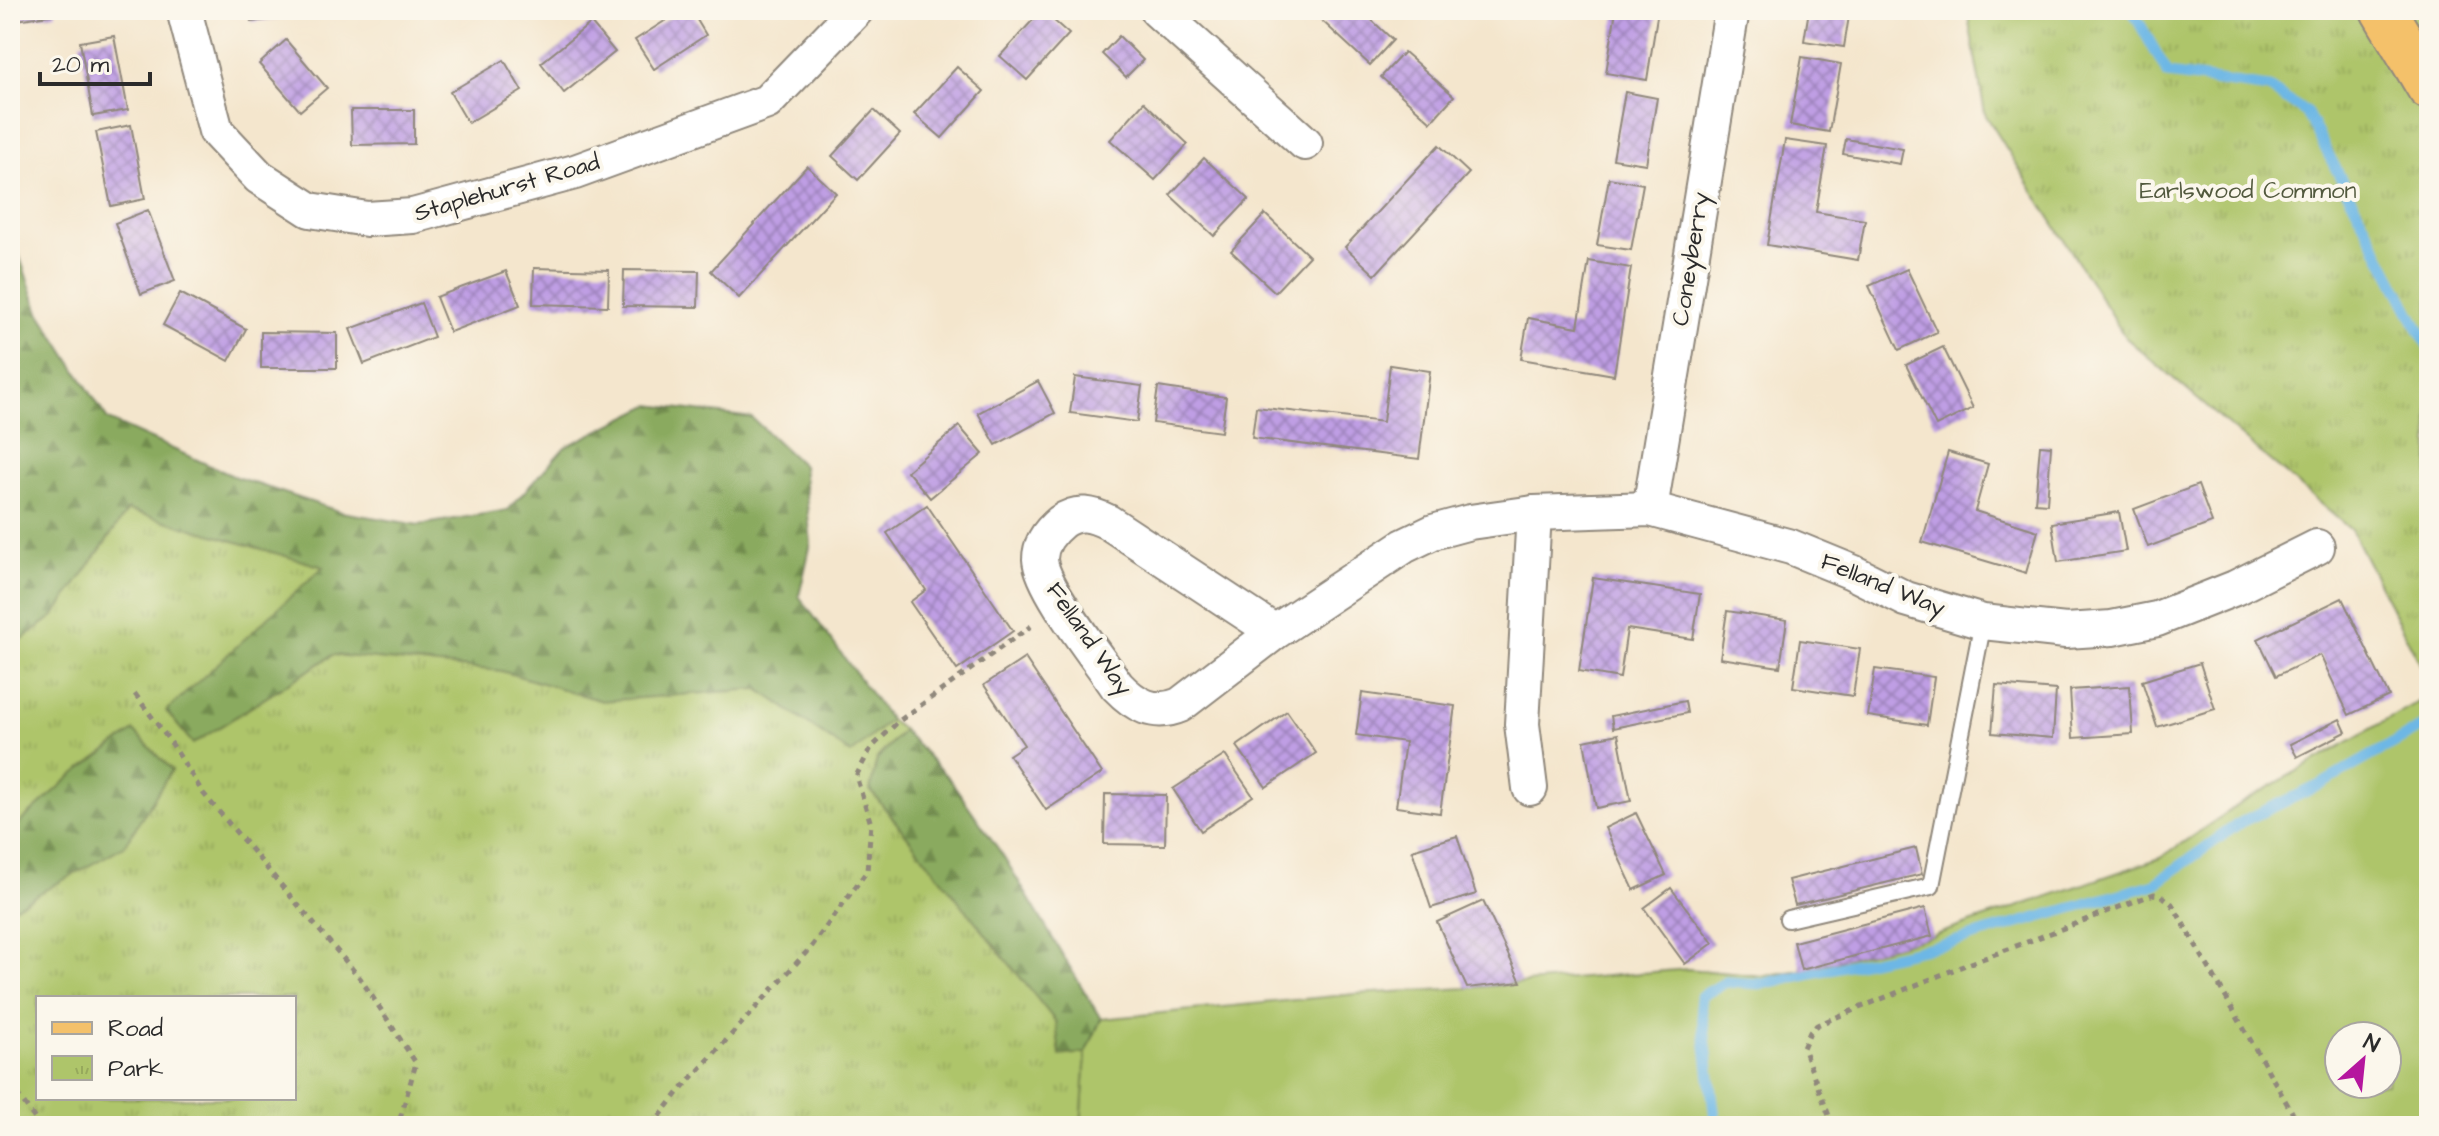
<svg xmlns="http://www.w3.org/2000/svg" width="2439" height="1136" viewBox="0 0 2439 1136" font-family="'Architects Daughter',sans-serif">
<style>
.green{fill:#aec56a;stroke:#6c784a;stroke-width:2;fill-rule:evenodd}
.forest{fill:url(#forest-firs);stroke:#5a6a44;stroke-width:2}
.park{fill:url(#park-tufts);stroke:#6c784a;stroke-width:2;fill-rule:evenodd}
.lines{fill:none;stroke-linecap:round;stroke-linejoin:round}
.stream{stroke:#6db7e5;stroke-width:11}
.building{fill:url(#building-cross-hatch)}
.service-casing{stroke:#90887c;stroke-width:20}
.minor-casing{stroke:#90887c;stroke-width:38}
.primary-casing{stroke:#90887c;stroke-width:48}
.path{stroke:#90887c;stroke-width:5;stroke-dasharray:6 6;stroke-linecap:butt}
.service{stroke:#fff;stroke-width:16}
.minor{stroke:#fff;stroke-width:34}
.primary{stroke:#f4c16b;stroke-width:44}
.labels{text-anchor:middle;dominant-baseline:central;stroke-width:8;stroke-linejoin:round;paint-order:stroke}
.street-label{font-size:24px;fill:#2b2b2b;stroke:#fbf7ec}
.park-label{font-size:24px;fill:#52593e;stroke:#fbf7ec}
</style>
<defs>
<pattern id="forest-firs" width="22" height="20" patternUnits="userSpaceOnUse" patternTransform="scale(2)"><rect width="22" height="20" fill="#8aaa5e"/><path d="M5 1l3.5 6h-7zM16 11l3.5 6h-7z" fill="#718b4e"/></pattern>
<pattern id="park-tufts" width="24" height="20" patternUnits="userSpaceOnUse" patternTransform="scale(2)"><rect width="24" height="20" fill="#aec56a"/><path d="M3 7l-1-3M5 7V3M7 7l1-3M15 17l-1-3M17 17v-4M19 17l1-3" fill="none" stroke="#96a95c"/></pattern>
<pattern id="building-cross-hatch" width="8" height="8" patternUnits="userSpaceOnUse" patternTransform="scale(2)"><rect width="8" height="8" fill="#bf9ee4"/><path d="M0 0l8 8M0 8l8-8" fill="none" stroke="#9b81b9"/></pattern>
</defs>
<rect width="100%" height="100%" fill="#fbf7ec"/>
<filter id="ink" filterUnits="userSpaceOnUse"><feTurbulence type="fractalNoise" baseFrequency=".0125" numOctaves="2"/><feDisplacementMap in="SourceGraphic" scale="16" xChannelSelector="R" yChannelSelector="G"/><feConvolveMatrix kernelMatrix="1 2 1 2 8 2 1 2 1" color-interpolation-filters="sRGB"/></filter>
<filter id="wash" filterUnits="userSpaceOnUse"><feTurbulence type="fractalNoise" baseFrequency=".006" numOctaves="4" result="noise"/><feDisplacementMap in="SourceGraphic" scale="32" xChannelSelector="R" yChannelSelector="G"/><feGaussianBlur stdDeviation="1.8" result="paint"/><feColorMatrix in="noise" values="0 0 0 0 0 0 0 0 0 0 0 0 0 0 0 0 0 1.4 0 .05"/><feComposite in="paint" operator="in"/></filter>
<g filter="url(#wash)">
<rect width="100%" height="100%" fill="#f4e6cd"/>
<!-- green -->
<path class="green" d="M2429,696V1126H1081L1086,1053L1101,1019L1355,994L1467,988L1688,969L1762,976L1801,970L1932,936L2160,858L2241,803ZM2339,1036H2387V1084H2339Z"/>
<!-- forest -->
<g class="forest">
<polygon points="10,117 12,235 39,312 108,420 233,476 341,512 419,525 508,510 565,447 650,405 752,418 803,466 811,543 799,596 890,720 852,754 758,689 602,701 501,671 333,655 193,744 166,711 128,510 54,616 10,648"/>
<polygon points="903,730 951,781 1004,857 1101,1019 1086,1053 1060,1056 1055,1022 870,790 877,759"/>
<polygon points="134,731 172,770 124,846 10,910 10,831 73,775"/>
</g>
<!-- park -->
<g class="park">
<polygon points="1967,10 2429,10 2429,681 2351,530 2125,337 1985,114"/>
<path d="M128,510L323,567L166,711L193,744L333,655L501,671L602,701L758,689L851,754L890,720L903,730L877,758L870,790L1056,1022L1060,1056L1086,1053L1081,1126H12L10,910L124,846L172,770L134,731L73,775L10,831V648L54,616ZM38,998H294V1098H38Z"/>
</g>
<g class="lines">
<!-- stream -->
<g class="stream">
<polyline points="2132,10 2168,74 2269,88 2307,113 2429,349"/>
<polyline points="1716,1126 1700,997 1726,982 1762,984 1946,944 2155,884 2241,822 2320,785 2429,723"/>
</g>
</g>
<g id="blocks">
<!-- building -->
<g class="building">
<polygon points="10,10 55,10 56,14 10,21"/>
<polygon points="249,10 285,10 286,18 251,22"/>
<polygon points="682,10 691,10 706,35 654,69 635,40"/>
<polygon points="1042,10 1069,34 1027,80 1000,56"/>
<polygon points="1327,10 1361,10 1393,40 1370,65 1319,18"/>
<polygon points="1616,10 1658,10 1647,80 1606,73"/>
<polygon points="1809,10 1850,10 1844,47 1804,41"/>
<polygon points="591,23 615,52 564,93 541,63"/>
<polygon points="114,36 128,110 93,116 80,42"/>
<polygon points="1119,36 1143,60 1126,77 1102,54"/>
<polygon points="286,40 327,88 300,111 259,64"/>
<polygon points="1404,52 1454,96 1431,122 1381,77"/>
<polygon points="1802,57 1841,64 1829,132 1790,125"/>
<polygon points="504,60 522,91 468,123 450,92"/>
<polygon points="957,67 984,91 942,138 914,114"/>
<polygon points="1625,92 1657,98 1646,164 1613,159"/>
<polygon points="1144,102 1188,144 1155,180 1110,140"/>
<polygon points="351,110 414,110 414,144 352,145"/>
<polygon points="874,110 900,134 858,180 832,156"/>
<polygon points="131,125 145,199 111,206 96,132"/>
<polygon points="1846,139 1903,149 1900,164 1843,154"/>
<polygon points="1785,140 1827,146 1816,212 1865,220 1858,260 1767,245"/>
<polygon points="1439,145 1469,173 1375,275 1345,247"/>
<polygon points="1204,158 1249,199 1214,236 1170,195"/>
<polygon points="807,166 836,193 739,298 711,271"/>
<polygon points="1609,178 1643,184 1631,250 1597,245"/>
<polygon points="148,210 175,281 141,294 115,223"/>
<polygon points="1265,214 1309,256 1275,292 1231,251"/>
<polygon points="1589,261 1631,268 1614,375 1521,359 1528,318 1578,327"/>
<polygon points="534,268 609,270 608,306 533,304"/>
<polygon points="1907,269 1937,332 1899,350 1869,286"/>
<polygon points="624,270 699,271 698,307 623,306"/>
<polygon points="506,271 520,305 450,332 436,297"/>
<polygon points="180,293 246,329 229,361 163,325"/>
<polygon points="421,303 434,337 364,364 350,329"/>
<polygon points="261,332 337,333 337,368 261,368"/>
<polygon points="1943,347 1973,408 1936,426 1906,365"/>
<polygon points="1390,365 1430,371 1419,459 1252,438 1256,407 1383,422"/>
<polygon points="1075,377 1142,386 1137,422 1070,413"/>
<polygon points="1038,381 1055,413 996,445 978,413"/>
<polygon points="1158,387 1226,397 1221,432 1153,423"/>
<polygon points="959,426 983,454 930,498 907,471"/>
<polygon points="2040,445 2051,446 2047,504 2035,503"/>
<polygon points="1948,452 1988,464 1975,511 2038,531 2026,573 1922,542"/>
<polygon points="2198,485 2212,523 2148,547 2134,509"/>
<polygon points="927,505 1013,631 957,670 910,602 926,590 887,533"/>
<polygon points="2119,512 2126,551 2058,562 2052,523"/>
<polygon points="1593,578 1700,594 1693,639 1627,629 1620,678 1579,671"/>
<polygon points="2342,598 2389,696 2349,715 2320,655 2276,676 2258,639"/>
<polygon points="1727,611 1787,620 1780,667 1720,658"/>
<polygon points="1800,640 1860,649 1853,696 1793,687"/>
<polygon points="1025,658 1102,773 1046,810 1009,755 1024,745 984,685"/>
<polygon points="2200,663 2215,709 2157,727 2142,681"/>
<polygon points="1875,669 1934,677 1927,725 1868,716"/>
<polygon points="1996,685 2056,690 2053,738 1992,733"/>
<polygon points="2130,686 2133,734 2073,738 2070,690"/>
<polygon points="1362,693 1455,706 1440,813 1396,807 1405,742 1356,735"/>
<polygon points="1685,701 1687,713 1613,728 1611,716"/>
<polygon points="1287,711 1316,753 1266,787 1237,746"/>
<polygon points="2340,719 2346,732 2297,757 2290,744"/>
<polygon points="1618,734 1631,801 1596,808 1584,741"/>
<polygon points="1225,755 1253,796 1201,831 1173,789"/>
<polygon points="1105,794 1166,795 1165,845 1104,844"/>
<polygon points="1636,813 1666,875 1634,890 1605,828"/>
<polygon points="1457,836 1476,894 1431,908 1412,850"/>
<polygon points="1916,848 1922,874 1795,905 1788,880"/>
<polygon points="1671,888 1713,943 1685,964 1644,908"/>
<polygon points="1483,901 1521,982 1467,988 1437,922"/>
<polygon points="1925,908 1932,936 1801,970 1794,942"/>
</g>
</g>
</g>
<g filter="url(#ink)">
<use href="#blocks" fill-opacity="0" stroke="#90887c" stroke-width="2"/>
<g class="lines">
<defs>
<polyline id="service" points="1788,919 1931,886 1983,622"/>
<g id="minor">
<polyline points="184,10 216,131 259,177 310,210 367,219 413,216 575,172 767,102 856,10"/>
<polyline points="1157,10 1305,143"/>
<polyline points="1650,509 1732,10"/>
<path d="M1275,632L1108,522C1092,514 1077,510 1061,522C1050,531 1040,544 1040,559C1041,587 1099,659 1117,686C1135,705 1154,716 1180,705L1275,632L1404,546L1433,532L1470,522L1534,513L1650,509L1791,547L1852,572L1906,599L1983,622L2066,631L2112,628L2157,619L2235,588L2317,547"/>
<polyline points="1530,788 1522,724 1534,513"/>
</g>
<polyline id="primary" points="2383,10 2429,87"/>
</defs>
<!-- service casing -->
<use href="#service" class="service-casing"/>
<!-- minor casing -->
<use href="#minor" class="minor-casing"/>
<!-- primary casing -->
<use href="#primary" class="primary-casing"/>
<!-- path -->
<g class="path">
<polyline points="135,694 172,744 203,793 360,978 416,1063 398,1126"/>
<polyline points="10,1084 40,1126"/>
<polyline points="652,1126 679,1092 812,946 867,871 871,824 856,776 871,748 899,721 1031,626"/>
<polyline points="1833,1126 1803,1048 1810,1032 1817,1025 1958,968 2154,894 2161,895 2172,904 2300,1126"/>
</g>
<!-- service -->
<use href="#service" class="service"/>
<!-- minor -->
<use href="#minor" class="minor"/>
<!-- primary -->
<use href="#primary" class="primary"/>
</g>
</g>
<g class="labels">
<!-- street labels -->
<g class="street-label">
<text transform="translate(507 188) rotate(-16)">Staplehurst Road</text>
<text transform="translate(1691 259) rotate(-81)">Coneyberry</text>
<text transform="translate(1883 585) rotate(22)">Felland Way</text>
<text transform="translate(1089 639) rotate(55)">Felland Way</text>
</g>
<!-- park labels -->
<g class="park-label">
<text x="2248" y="191">Earlswood Common</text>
</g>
</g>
<!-- margin -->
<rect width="2439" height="1136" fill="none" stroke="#fbf7ec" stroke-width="40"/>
<!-- legend -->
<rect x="36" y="996" width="260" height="104" fill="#fbf7ec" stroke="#a8a59f" stroke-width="2"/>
<rect x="52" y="1022" width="40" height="12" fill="#f4c16b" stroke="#a8a59f" stroke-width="2"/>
<text x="108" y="1036" font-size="24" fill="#2b2b2b">Road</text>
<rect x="52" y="1056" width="40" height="24" fill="url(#park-tufts)" stroke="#a8a59f" stroke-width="2"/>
<text x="108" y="1076" font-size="24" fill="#2b2b2b">Park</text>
<!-- north arrow -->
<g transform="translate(2363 1060) rotate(27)"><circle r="38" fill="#fbf7ec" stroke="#a8a59f" stroke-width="2"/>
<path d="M0-6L14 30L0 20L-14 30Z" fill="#b5179e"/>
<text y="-12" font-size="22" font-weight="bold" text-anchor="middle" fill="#2b2b2b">N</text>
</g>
<!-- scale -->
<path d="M40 72v12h110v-12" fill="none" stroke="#2b2b2b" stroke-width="4"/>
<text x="52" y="72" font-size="24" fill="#2b2b2b" stroke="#fbf7ec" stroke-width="6" paint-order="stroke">20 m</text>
</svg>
